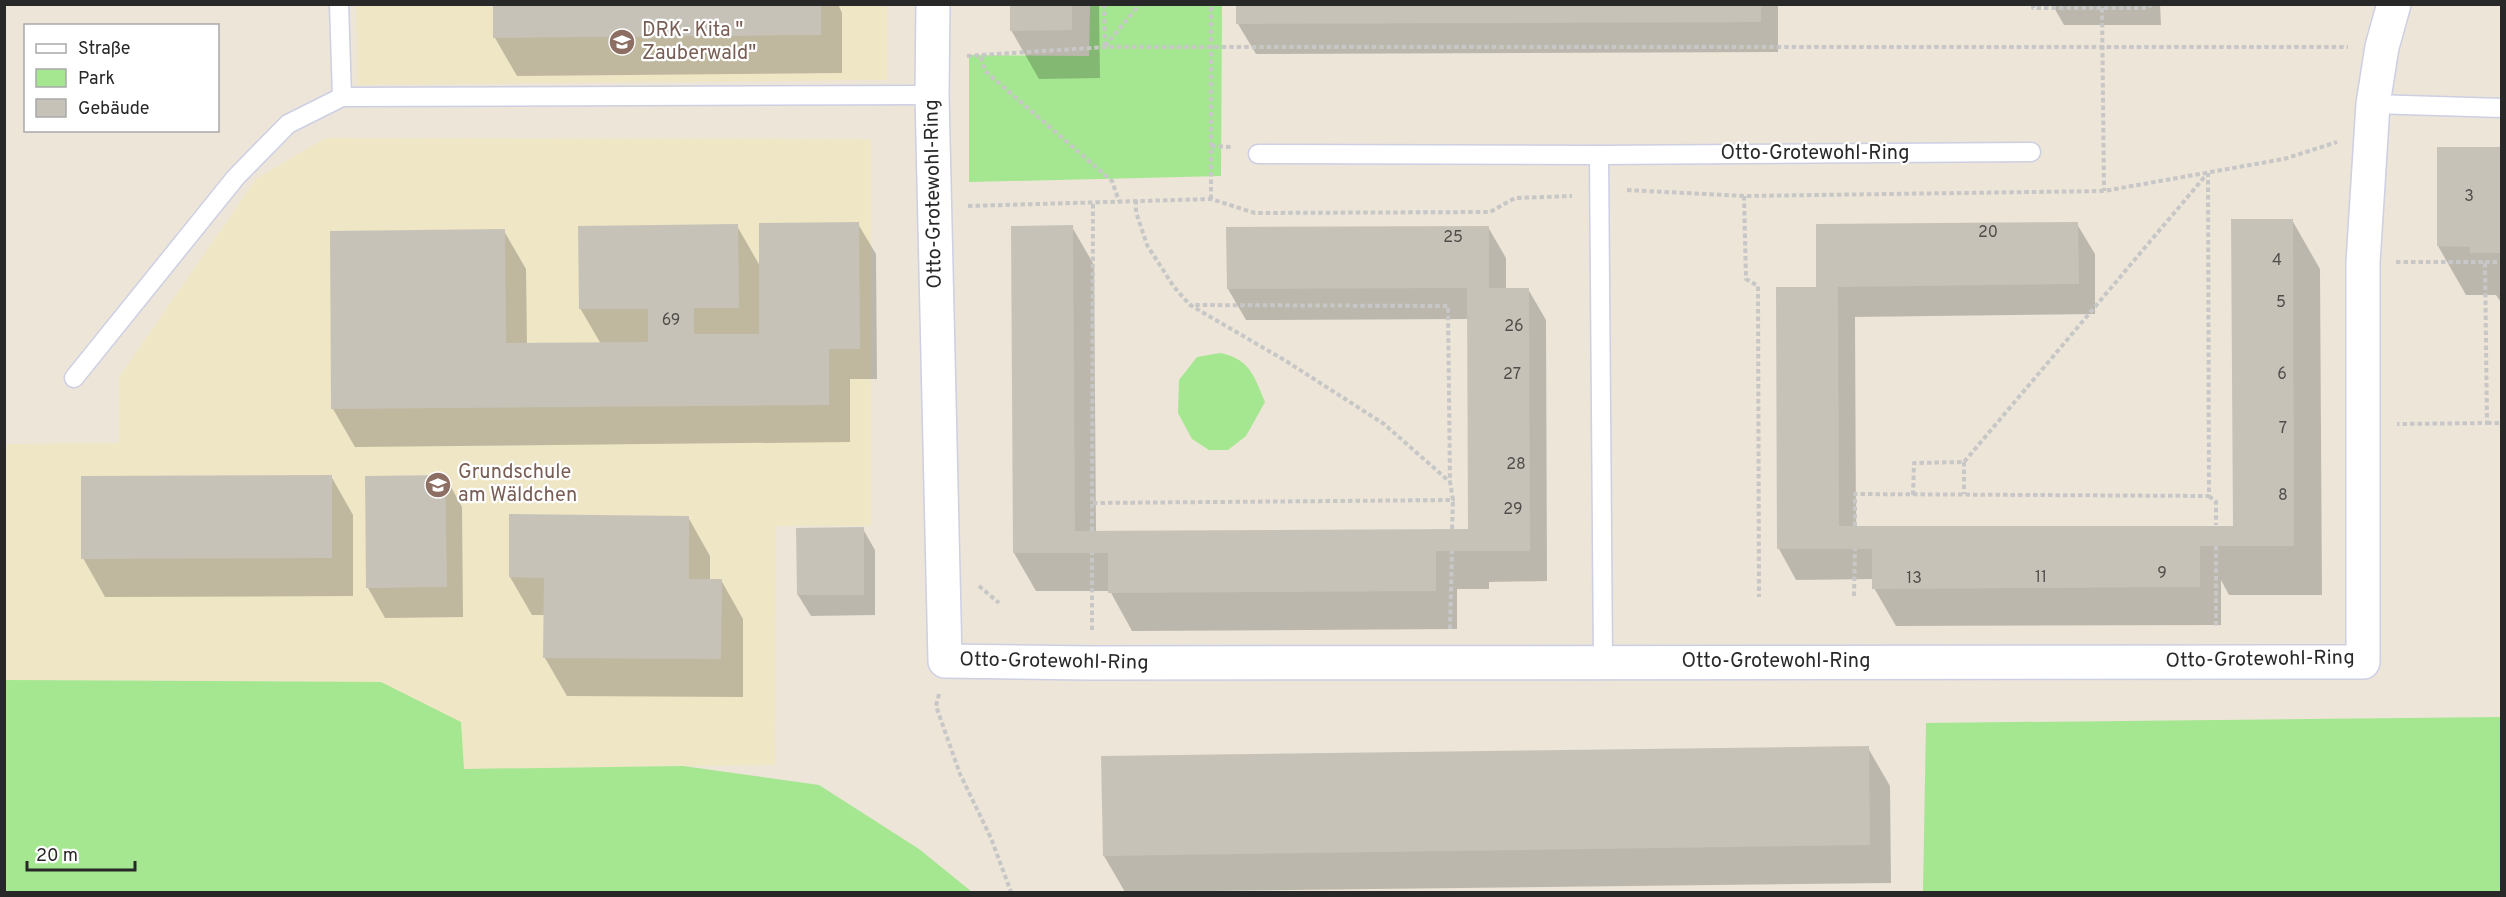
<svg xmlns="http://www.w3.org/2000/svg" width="2506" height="897" viewBox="0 0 2506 897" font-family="Overpass,sans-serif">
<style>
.education{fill:#efe6c6}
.green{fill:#a4e790}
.shadow{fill:#0003}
.building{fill:#c7c2b8}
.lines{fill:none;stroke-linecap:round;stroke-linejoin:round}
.lane-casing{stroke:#cdcfe3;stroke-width:21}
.street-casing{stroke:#cdcfe3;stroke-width:36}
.path{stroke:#c7c7c7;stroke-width:4;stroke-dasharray:4.5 3;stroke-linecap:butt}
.lane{stroke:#fff;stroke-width:18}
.street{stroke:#fff;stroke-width:33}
.labels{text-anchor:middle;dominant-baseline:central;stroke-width:4.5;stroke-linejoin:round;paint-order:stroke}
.number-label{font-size:16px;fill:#504e4c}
.education-label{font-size:20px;fill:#785e54;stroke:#fff;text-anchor:start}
.street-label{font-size:20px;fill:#282828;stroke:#fff}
</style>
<rect width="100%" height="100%" fill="#ece5d8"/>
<!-- education -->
<g class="education">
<polygon points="356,5 887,5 887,80 357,85"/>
<polygon points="325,138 871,139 871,526 776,526 775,765 464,769 381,682 5,680 4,444 119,443 119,377 256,179"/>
</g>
<!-- green -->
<g class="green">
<polygon points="1090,5 1222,5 1221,176 969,182 969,55 1089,56"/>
<path d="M1220,353C1250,359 1254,376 1265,402L1246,436L1228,450H1209L1192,439L1178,413L1179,380L1197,357Z"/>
<polygon points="5,680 381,682 461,722 464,769 683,766 819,785 919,849 972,892 5,892"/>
<polygon points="2501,717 2501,892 1923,892 1926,723"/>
</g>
<!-- shadow -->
<g class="shadow">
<polygon points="495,4 838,4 842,13 842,73 517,76 495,38"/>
<polygon points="1011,4 1099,4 1100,78 1039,79 1011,30"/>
<polygon points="1238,4 1778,4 1778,52 1256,54 1238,24"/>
<polygon points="2052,4 2160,4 2161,25 2064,25"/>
<polygon points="2502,149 2502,301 2500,301 2496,295 2466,295 2438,246"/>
<polygon points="2292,220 2320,269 2322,595 2229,595 2221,580 2221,625 1896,626 1874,588 1874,579 1796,580 1779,549 1818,288 2077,224 2095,254 2095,314 1855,317 1856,528 2234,528"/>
<polygon points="858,224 876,254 877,379 850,379 850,442 355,447 333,409 504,231 526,269 527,345 601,344 580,308 737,226 760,266"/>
<polygon points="1013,227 1072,227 1094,265 1096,533 1470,530 1469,319 1246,320 1228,289 1228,229 1488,227 1506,258 1506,290 1528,289 1546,320 1547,581 1489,582 1489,589 1457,589 1457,629 1132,631 1110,591 1036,591 1014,553"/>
<polygon points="331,476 353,515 353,596 105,597 83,558"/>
<polygon points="445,476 462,507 463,617 385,618 368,588"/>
<polygon points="688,517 710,556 710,580 721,580 743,619 743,697 567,696 545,658 545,615 532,615 510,577"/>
<polygon points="863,529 875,550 875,615 811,616 798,595"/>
<polygon points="1868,748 1890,786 1891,883 1125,892 1104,856"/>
</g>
<!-- building -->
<g class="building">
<polygon points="493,4 821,4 821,35 493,38"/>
<polygon points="1010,4 1072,4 1072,30 1010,31"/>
<polygon points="1236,4 1761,4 1761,22 1236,24"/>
<polygon points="2437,147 2502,147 2501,253 2470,253 2470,247 2437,246"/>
<polygon points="2231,219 2293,219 2294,546 2200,546 2200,587 1872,589 1872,549 1777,549 1776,287 1816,287 1816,224 2078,222 2079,284 1838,287 1839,526 2233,526"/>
<polygon points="859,222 860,349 829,349 829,405 331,409 330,231 505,229 506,343 648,342 648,309 579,309 578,226 738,224 739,308 694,308 694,334 759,334 759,223"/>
<polygon points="1073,225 1075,531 1468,529 1467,288 1227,289 1226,227 1489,226 1489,288 1529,288 1530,551 1436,551 1436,591 1108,593 1108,553 1013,553 1011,226"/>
<polygon points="332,475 332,558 81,559 81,476"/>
<polygon points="445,475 447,587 366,588 365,476"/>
<polygon points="509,514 689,516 689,579 722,579 721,659 543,658 544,578 509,577"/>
<polygon points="864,527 864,595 797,595 796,528"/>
<polygon points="1869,746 1870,845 1103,856 1101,756"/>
</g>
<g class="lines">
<defs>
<g id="lane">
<polyline points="339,4 342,97"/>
<polyline points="2373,104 2502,108"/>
<polyline points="1258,154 1599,155 2031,152"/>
<polyline points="1599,155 1603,662"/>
<polyline points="74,378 236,177 288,124 342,97 932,95"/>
</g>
<polyline id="street" points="933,4 932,95 945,661 1092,663 2363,662 2363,263 2373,104 2382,47 2394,4"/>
</defs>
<!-- lane casing -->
<use href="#lane" class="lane-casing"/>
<!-- street casing -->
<use href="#street" class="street-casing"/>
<!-- path -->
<g class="path">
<polyline points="1104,4 1105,46"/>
<polyline points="2033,4 2033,8 2147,8 2152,4"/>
<polyline points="2102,8 2104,191"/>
<polyline points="1105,46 1140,4"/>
<polyline points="967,56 1105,47 2348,47"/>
<polyline points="981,57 985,71 1112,181 1119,201"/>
<polyline points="1211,146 1231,147"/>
<polyline points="1627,190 1744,196 2104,191 2284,159 2337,142"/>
<polyline points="1744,196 1746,279 1758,286 1759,597"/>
<polyline points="1211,199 1211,4"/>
<polyline points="1136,200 1136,212 1147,245 1174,287 1190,305 1286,361 1384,424 1450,482"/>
<polyline points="968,206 1211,199 1255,213 1490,212 1515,198 1572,196"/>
<polyline points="2396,262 2485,262 2487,423 2397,424"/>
<polyline points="2485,262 2502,262"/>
<polyline points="2487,423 2502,423"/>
<polyline points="1964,462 1964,494"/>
<polyline points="1913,495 1914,463 1964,462 2207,174"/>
<polyline points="2209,496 2216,502 2216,525"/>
<polyline points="1093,503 1453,500 1450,482 1448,306 1190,305"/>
<polyline points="1855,526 1855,494 2209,496 2208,173"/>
<polyline points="1452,529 1453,500"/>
<polyline points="1092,531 1093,202"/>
<polyline points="2216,546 2216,627"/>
<polyline points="979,586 999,603"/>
<polyline points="1854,596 1855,549"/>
<polyline points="1450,629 1452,551"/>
<polyline points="1092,630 1092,553"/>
<polyline points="939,694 936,706 960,774 991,838 1011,892"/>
</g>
<!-- lane -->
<use href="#lane" class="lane"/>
<!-- street -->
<use href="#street" class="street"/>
</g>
<!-- icons -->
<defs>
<symbol id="school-disc" viewBox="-11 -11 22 22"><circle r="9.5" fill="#8d6e63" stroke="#fff"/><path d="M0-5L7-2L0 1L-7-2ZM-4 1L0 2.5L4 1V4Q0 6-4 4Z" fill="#fff"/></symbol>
</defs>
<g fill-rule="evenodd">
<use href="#school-disc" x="607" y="27" width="30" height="30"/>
<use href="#school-disc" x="423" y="470" width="30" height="30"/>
</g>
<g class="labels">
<!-- number labels -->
<g class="number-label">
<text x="2469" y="197">3</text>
<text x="1988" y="233">20</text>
<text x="1453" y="238">25</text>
<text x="2277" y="261">4</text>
<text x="2281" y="303">5</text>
<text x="671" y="321">69</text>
<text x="1514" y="327">26</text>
<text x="1512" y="375">27</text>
<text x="2282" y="375">6</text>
<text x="2283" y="429">7</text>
<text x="1516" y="465">28</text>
<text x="2283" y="496">8</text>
<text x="1513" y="510">29</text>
<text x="2162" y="574">9</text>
<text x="2041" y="578">11</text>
<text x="1914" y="579">13</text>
</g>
<!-- education labels -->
<g class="education-label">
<text x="642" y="31">DRK- Kita "<tspan x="642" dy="23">Zauberwald"</tspan></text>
<text x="458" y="473">Grundschule<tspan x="458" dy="23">am Wäldchen</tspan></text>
</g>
<!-- street labels -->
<g class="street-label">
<text x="1815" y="154">Otto-Grotewohl-Ring</text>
<text transform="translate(934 194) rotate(-91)">Otto-Grotewohl-Ring</text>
<text transform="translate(2260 660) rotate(-1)">Otto-Grotewohl-Ring</text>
<text transform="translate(1054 662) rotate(1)">Otto-Grotewohl-Ring</text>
<text x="1776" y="662">Otto-Grotewohl-Ring</text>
</g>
</g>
<!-- border -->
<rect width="2506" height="897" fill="none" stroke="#282828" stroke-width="12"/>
<!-- legend -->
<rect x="24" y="24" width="195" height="108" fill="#ffffff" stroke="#a9a9a9" stroke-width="1.5"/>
<rect x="36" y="44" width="30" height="9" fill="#ffffff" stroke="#a9a9a9" stroke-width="1.5"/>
<text x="78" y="54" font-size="18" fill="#282828">Straße</text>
<rect x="36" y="69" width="30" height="18" fill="#a4e790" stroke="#a9a9a9" stroke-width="1.5"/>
<text x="78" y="84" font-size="18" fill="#282828">Park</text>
<rect x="36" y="99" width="30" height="18" fill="#c7c2b8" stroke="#a9a9a9" stroke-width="1.5"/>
<text x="78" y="114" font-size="18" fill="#282828">Gebäude</text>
<!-- scale -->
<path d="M27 861v9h108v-9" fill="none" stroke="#282828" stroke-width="3"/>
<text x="36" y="861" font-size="18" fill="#282828" stroke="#ffffff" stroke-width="4.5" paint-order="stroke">20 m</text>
</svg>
